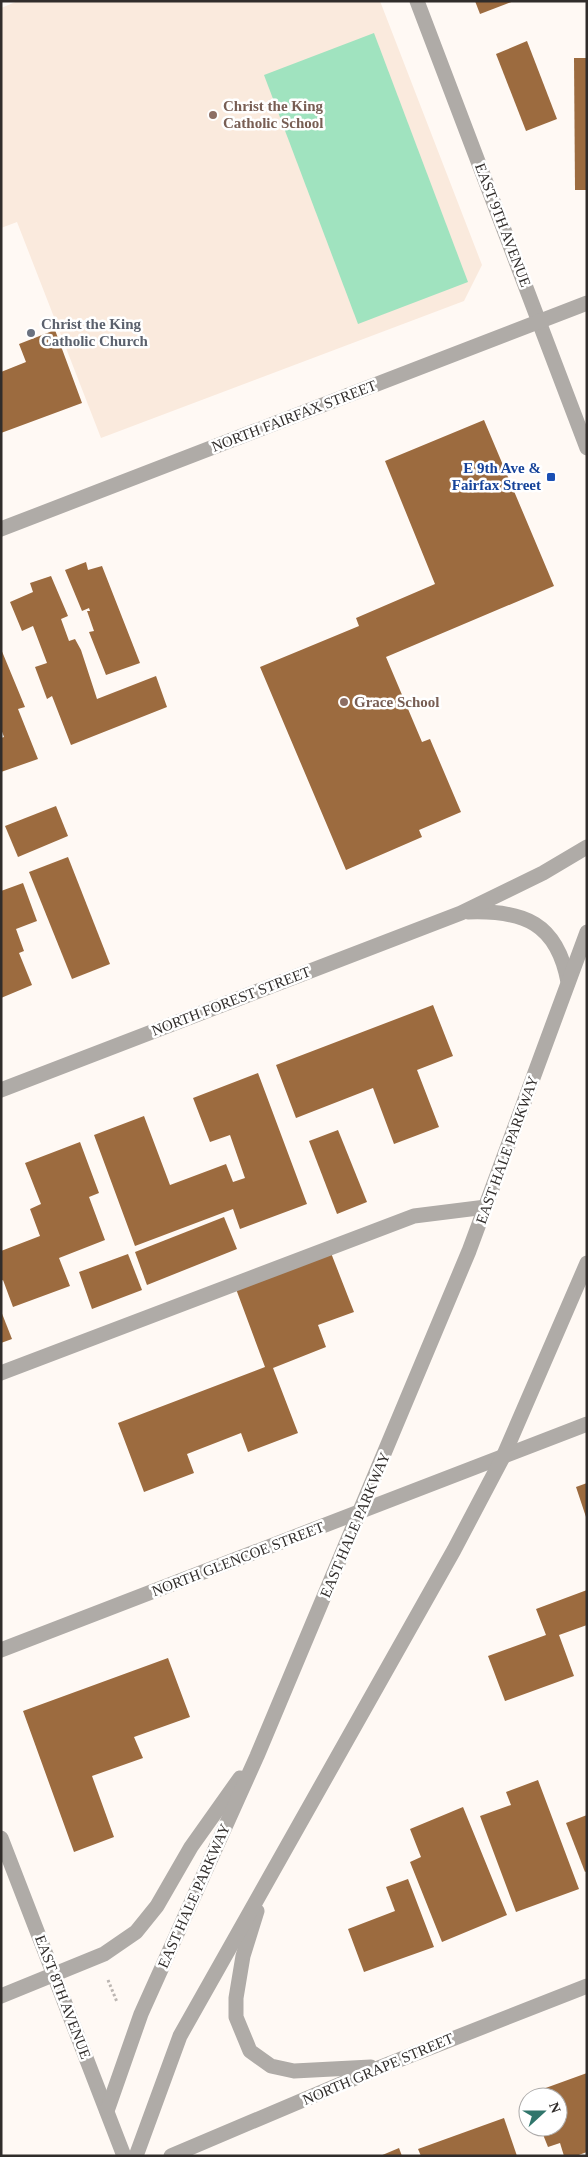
<svg xmlns="http://www.w3.org/2000/svg" width="588" height="2157" viewBox="0 0 588 2157" font-family="Georgia,serif">
<style>
.built{fill:#faeadd}
.green{fill:#a0e3bf}
.building{fill:#9c6b3f}
.lines{fill:none;stroke-linecap:round;stroke-linejoin:round}
.path{stroke:#bcb6b2;stroke-width:3;stroke-dasharray:2.5 2.5;stroke-linecap:butt}
.minor{stroke:#afaba7;stroke-width:15}
.education-dot{fill:#8d6e63;stroke:#fff;stroke-width:2}
.worship-dot{fill:#6b7280;stroke:#fff;stroke-width:2}
.transit-dot{fill:#1a4fb4;stroke:#fff;stroke-width:2}
.labels{text-anchor:middle;dominant-baseline:central;stroke-width:5;stroke-linejoin:round;paint-order:stroke}
.education-label{font-size:15px;font-weight:bold;fill:#785e54;stroke:#fff;text-anchor:start}
.street-label{font-size:15px;fill:#312d2b;stroke:#fff}
.worship-label{font-size:15px;font-weight:bold;fill:#5b616d;stroke:#fff;text-anchor:start}
.transit-label{font-size:15px;font-weight:bold;fill:#164399;stroke:#fff;text-anchor:end}
</style>
<rect width="100%" height="100%" fill="#fff9f4"/>
<!-- built -->
<polygon class="built" points="18,1 380,1 482,265 464,301 101,438 17,222 1,228 1,8"/>
<!-- green -->
<polygon class="green" points="374,33 468,282 358,324 264,75"/>
<!-- building -->
<g class="building">
<polygon points="475,1 514,1 480,14"/>
<polygon points="527,41 557,119 526,131 496,54"/>
<polygon points="574,58 587,58 587,190 575,190"/>
<polygon points="55,330 82,403 1,433 1,372 26,362 19,344"/>
<polygon points="484,420 554,586 386,657 422,742 430,739 461,812 419,830 422,837 346,870 260,667 359,626 356,618 435,584 385,461"/>
<polygon points="86,562 88,570 102,566 140,663 106,675 89,632 94,631 87,611 90,611 89,608 82,611 65,570"/>
<polygon points="51,576 68,616 61,619 69,641 75,639 81,650 97,699 156,676 167,707 71,745 52,696 47,699 35,667 47,663 33,626 22,631 10,602 33,592 30,583"/>
<polygon points="1,649 25,707 18,709 38,759 1,772 1,738 4,737 1,729"/>
<polygon points="56,806 68,836 18,857 5,826"/>
<polygon points="68,857 110,964 72,979 29,872"/>
<polygon points="23,883 37,921 16,929 24,951 19,953 32,985 1,998 1,891"/>
<polygon points="433,1005 453,1056 417,1070 439,1127 394,1144 373,1088 296,1118 276,1065"/>
<polygon points="258,1073 307,1204 240,1229 233,1209 135,1246 94,1135 144,1116 170,1185 226,1164 233,1182 245,1178 230,1135 210,1142 193,1098"/>
<polygon points="338,1130 367,1202 337,1214 309,1141"/>
<polygon points="80,1142 99,1193 89,1197 105,1240 59,1258 70,1286 13,1307 3,1280 1,1281 1,1251 40,1236 30,1209 41,1204 25,1163"/>
<polygon points="224,1217 237,1249 147,1285 135,1252"/>
<polygon points="331,1253 354,1312 318,1325 326,1347 273,1368 298,1433 248,1452 241,1433 187,1454 194,1473 144,1492 118,1423 265,1367 236,1289"/>
<polygon points="128,1254 142,1290 92,1309 79,1272"/>
<polygon points="1,1311 12,1339 1,1343"/>
<polygon points="587,1483 587,1517 586,1517 576,1487"/>
<polygon points="587,1590 587,1625 559,1635 574,1676 505,1701 488,1656 546,1635 536,1609"/>
<polygon points="168,1658 190,1717 134,1737 143,1758 92,1776 114,1837 74,1852 23,1711"/>
<polygon points="538,1780 579,1889 516,1912 480,1816 511,1805 506,1792"/>
<polygon points="463,1807 507,1915 442,1942 410,1862 421,1857 410,1829"/>
<polygon points="587,1815 587,1871 585,1872 566,1823"/>
<polygon points="408,1879 434,1947 364,1972 348,1929 395,1911 386,1887"/>
<polygon points="587,2073 587,2152 576,2156 564,2156 560,2143 548,2147 540,2127 558,2127 558,2097 530,2097 529,2094"/>
<polygon points="504,2118 517,2156 421,2156 418,2149"/>
<polygon points="399,2148 402,2156 380,2156"/>
</g>
<g class="lines">
<!-- path -->
<polyline class="path" points="108,1980 117,2002"/>
<!-- minor -->
<g class="minor">
<polyline points="417,1 587,448"/>
<polyline points="1,529 587,303"/>
<path d="M468,912C524,910 557,923 568,982"/>
<polyline points="1,1090 461,913 543,873 587,847"/>
<polyline points="1,1373 414,1216 486,1207"/>
<polyline points="1,1650 587,1424"/>
<polyline points="1,1838 124,2156"/>
<polyline points="257,1911 243,1956 236,1998 236,2017 250,2051 271,2066 294,2071 371,2067"/>
<polyline points="1,1996 104,1954 136,1932 157,1906 191,1847 240,1778"/>
<polyline points="107,2111 141,2014 257,1756 469,1251 587,932"/>
<polyline points="136,2156 180,2036 454,1550 503,1457 587,1263"/>
<polyline points="171,2156 381,2067 587,1986"/>
</g>
</g>
<!-- markers -->
<g class="education-dot">
<circle cx="213" cy="115" r="5"/>
<circle cx="344" cy="702" r="5"/>
</g>
<circle class="worship-dot" cx="31" cy="333" r="5"/>
<rect class="transit-dot" x="546" y="472" width="10" height="10" rx="2.5"/>
<g class="labels">
<!-- education labels -->
<g class="education-label">
<text x="223" y="106">Christ the King<tspan x="223" dy="17">Catholic School</tspan></text>
<text x="354" y="702">Grace School</text>
</g>
<!-- street labels -->
<g class="street-label">
<text transform="translate(503 225) rotate(69)">EAST 9TH AVENUE</text>
<text transform="translate(294 416) rotate(-21)">NORTH FAIRFAX STREET</text>
<text transform="translate(231 1001) rotate(-21)">NORTH FOREST STREET</text>
<text transform="translate(507 1150) rotate(-70)">EAST HALE PARKWAY</text>
<text transform="translate(355 1525) rotate(-67)">EAST HALE PARKWAY</text>
<text transform="translate(238 1559) rotate(-21)">NORTH GLENCOE STREET</text>
<text transform="translate(194 1896) rotate(-66)">EAST HALE PARKWAY</text>
<text transform="translate(63 1997) rotate(69)">EAST 8TH AVENUE</text>
<text transform="translate(378 2069) rotate(-23)">NORTH GRAPE STREET</text>
</g>
<!-- worship labels -->
<g class="worship-label">
<text x="41" y="324">Christ the King<tspan x="41" dy="17">Catholic Church</tspan></text>
</g>
<!-- transit labels -->
<g class="transit-label">
<text x="541" y="468">E 9th Ave &amp;<tspan x="541" dy="17">Fairfax Street</tspan></text>
</g>
</g>
<!-- border -->
<rect width="588" height="2157" fill="none" stroke="#312d2b" stroke-width="5"/>
<!-- north arrow -->
<g transform="translate(543 2112) rotate(69)"><circle r="24" fill="#ffffff" stroke="#adabaa"/>
<path d="M0-4L9 19L0 12L-9 19Z" fill="#30756b"/>
<text y="-8" font-size="14" font-weight="bold" text-anchor="middle" fill="#312d2b">N</text>
</g>
</svg>
